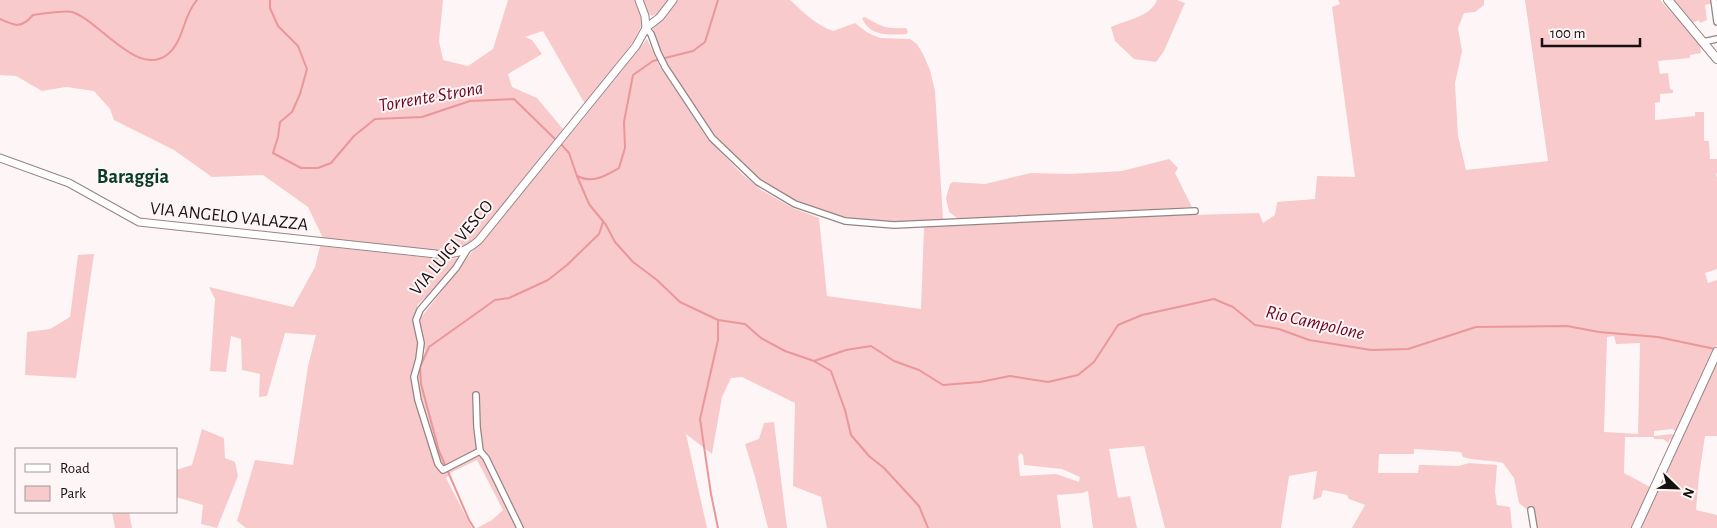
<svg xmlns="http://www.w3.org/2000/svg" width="1717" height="528" viewBox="0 0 1717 528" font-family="'Alegreya Sans',sans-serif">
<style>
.green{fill:#f8cacb;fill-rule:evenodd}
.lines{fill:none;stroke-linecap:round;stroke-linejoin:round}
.stream{stroke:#eb969b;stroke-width:2}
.minor-casing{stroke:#968484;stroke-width:8}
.tertiary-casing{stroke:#968484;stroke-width:9}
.secondary-casing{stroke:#968484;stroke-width:10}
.minor{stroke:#fff;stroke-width:5.5}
.tertiary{stroke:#fff;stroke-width:7}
.secondary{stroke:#fff;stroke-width:8}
.labels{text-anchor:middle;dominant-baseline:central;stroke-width:4;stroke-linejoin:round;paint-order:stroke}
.street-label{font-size:18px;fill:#171010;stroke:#fef6f6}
.water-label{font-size:19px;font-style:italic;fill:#6d0320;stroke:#fef6f6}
.quarter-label{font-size:20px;font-weight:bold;fill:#073a2a;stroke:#fef6f6}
</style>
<rect width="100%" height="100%" fill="#fef6f6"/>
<!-- green -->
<g class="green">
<path d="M0,0H443L439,41L443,60L468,66L493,49L508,0H636L643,22L633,42L585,104L543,31L525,37L532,40L542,54L508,74L512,87L537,98L563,129L476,239C463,248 452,251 435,251L321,240L322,236L308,207L263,175L212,177L174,150L114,120L110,109L94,91L66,87L42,91L16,76L0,75Z"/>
<polygon points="642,0 669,0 659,13 652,16 647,13"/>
<path d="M677,0H790C803,12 816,25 833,31L855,23L868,33L880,38L910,39L917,44L923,54L930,70L935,91L943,219L930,221L907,222L844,219L799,203L759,180L713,134L667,65L658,48L653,29Z"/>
<path d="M1157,0H1177L1185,3L1164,51L1156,62L1134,59L1115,41L1111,27C1127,20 1150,17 1157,0Z"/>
<path d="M1338,0H1484V5L1475,12L1464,13L1458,28L1462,51L1455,83L1458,136L1466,170L1548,161L1525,0H1660L1700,44L1701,53L1690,55V58L1658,61L1660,74L1668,73L1670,89L1673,90V93L1660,94V102L1655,103V120L1695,116V112H1704V141H1709L1710,159H1717V173L1716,174L1717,178V269L1705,273L1708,283L1717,280V345L1677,432L1672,429L1654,431V436L1672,434L1675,436L1673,440L1670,439L1668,443L1663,439H1654L1653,437H1625L1624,473L1650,487L1633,528H1535L1532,507L1529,511L1519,503L1514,478L1503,463C1490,460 1476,461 1463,457L1461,452L1414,449V454H1379L1378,473H1418L1419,465H1424L1459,466L1469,463L1497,465L1495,492L1497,505L1510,507L1512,528H1352L1365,505L1349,499L1347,495L1323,490L1321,497L1313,500L1317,471L1289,476L1281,528H1165L1144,446L1109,449L1118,498L1130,496L1137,528H1093L1088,491L1082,493L1057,495L1061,528H827L821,497L793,486L795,403L742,377L731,378L722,397L712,454L686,434L707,528H477L492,520L503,510L477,460L452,472L446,478L472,528H246L237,521L255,460L293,465L308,366L316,335L285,333L267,396L259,397L260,374L242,370L241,339L231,336L226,372L210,371L215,299L209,287L293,307L315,267L320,246L432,258L439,260L459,258L434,291L418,304L413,318L418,346L412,380L436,467L440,470L442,467L419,389L418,375L425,351L419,320L472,252L553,156L647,39L660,67L707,138L742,174L761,190L793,208L819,218L827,296L921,309L924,227L998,224L1089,218L1259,213L1263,223L1275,215L1277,202L1315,199L1317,176L1355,177L1332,7L1340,4ZM1614,336L1616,344L1640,343L1638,434L1604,432L1607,337ZM1020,453L1023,455L1024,465L1062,469L1080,477L1079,482L1056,474L1020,476L1018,457Z"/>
<polygon points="1670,0 1713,0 1714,3 1705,5 1707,20 1700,23 1699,20 1690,24"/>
<path d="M865,17C882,27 886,29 906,28L908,31L907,34C889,35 870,37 862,18Z"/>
<polygon points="1169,159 1178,168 1175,173 1192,207 1002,217 957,218 949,212 946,198 950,184 953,182 985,184 1031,173 1070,174 1122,171"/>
<polygon points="94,254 76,378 25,375 27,332 50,329 70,317 78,255"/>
<polygon points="1717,359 1717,436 1705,436 1699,476 1696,510 1717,515 1717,528 1641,528"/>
<polygon points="774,422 787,528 768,528 755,477 745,444 759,439 764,423"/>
<polygon points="202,429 224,438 225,458 235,462 238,476 217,528 201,524 203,505 176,497 176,470 192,465"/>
<polygon points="112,512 129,512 132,528 115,528"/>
</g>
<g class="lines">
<!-- stream -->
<g class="stream">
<polyline points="270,0 270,8 278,26 298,46 307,69 300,94 292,112 280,122 278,137 273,153 301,168 318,168 331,163 354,136 375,119 422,117 470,101 514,99 556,140"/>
<path d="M0,19C15,26 21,29 33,15C41,14 66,10 72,12C99,20 138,79 168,54C184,41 183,15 197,0"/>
<path d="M560,143L569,153L577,176C592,184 605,176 619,168L625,148L624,122L633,75L653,61L693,51L705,42L718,0"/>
<polyline points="577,176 589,204 606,225 615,242 633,262 657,280 680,302 718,320 745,324 761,338 785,351 814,361 846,350 871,346 894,361 919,370 943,385 980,382 1010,376 1048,382 1078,375 1094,362 1118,325 1142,315 1214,299 1233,307 1255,325 1279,329 1309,340 1371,350 1408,349 1476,327 1567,326 1599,332 1658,337 1715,349"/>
<polyline points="718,320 718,340 700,419 711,494 718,528"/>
<polyline points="814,361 831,371 845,410 851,435 869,456 884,468 919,506 928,528"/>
<polyline points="474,528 469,520 439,451 421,384 420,367 429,347 495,300 509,298 548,280 567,265 599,234 603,222"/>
</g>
<defs>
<g id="minor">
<polyline points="1714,0 1717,22"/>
<polyline points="646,28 651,34 658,53 665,67 712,138 758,182 795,204 845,221 894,225 1195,211"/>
<polyline points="1703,42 1717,39"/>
<polyline points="467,250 456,268 420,310 416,320 421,343 419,359 414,377 418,400 438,464 443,470 480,451 486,458 520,528"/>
<polyline points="476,395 477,427 480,451"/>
<polyline points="1531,510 1534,528"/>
</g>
<g id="tertiary">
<polyline points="639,0 645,16 646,28"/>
<path d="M0,158L69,183L139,222L436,254C454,255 466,252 479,240L636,46L646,28L660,17L673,0"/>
</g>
<g id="secondary">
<polyline points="1668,0 1717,59"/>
<polyline points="1636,528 1717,352"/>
</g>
</defs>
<!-- minor casing -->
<use href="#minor" class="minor-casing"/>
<!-- tertiary casing -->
<use href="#tertiary" class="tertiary-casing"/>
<!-- secondary casing -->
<use href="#secondary" class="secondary-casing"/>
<!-- minor -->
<use href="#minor" class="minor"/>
<!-- tertiary -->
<use href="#tertiary" class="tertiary"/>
<!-- secondary -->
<use href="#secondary" class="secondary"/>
</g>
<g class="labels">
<!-- street labels -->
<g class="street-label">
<text transform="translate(229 217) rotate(6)">VIA ANGELO VALAZZA</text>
<text transform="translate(452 248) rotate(-50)">VIA LUIGI VESCO</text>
</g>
<!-- water labels -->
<g class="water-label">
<text transform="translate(431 97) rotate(-10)">Torrente Strona</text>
<text transform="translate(1315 323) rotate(13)">Rio Campolone</text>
</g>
<!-- quarter labels -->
<g class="quarter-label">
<text x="133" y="177">Baraggia</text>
</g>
</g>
<!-- legend -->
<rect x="15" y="448" width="162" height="65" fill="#fef6f6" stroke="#a29a9a"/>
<rect x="25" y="464" width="25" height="8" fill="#ffffff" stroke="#a29a9a"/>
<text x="60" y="473" font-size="15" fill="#171010">Road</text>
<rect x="25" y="486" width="25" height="15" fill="#f8cacb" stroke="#a29a9a"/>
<text x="60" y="498" font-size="15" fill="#171010">Park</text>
<!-- north arrow -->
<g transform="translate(1677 488) rotate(113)" stroke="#fef6f6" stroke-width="4" paint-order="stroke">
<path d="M0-4L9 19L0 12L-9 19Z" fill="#171010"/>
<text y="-8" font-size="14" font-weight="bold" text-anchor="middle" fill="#171010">N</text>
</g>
<!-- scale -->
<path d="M1542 38v8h98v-8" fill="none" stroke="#171010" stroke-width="2.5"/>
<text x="1550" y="38" font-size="15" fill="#171010" stroke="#fef6f6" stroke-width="4" paint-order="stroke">100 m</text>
</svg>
